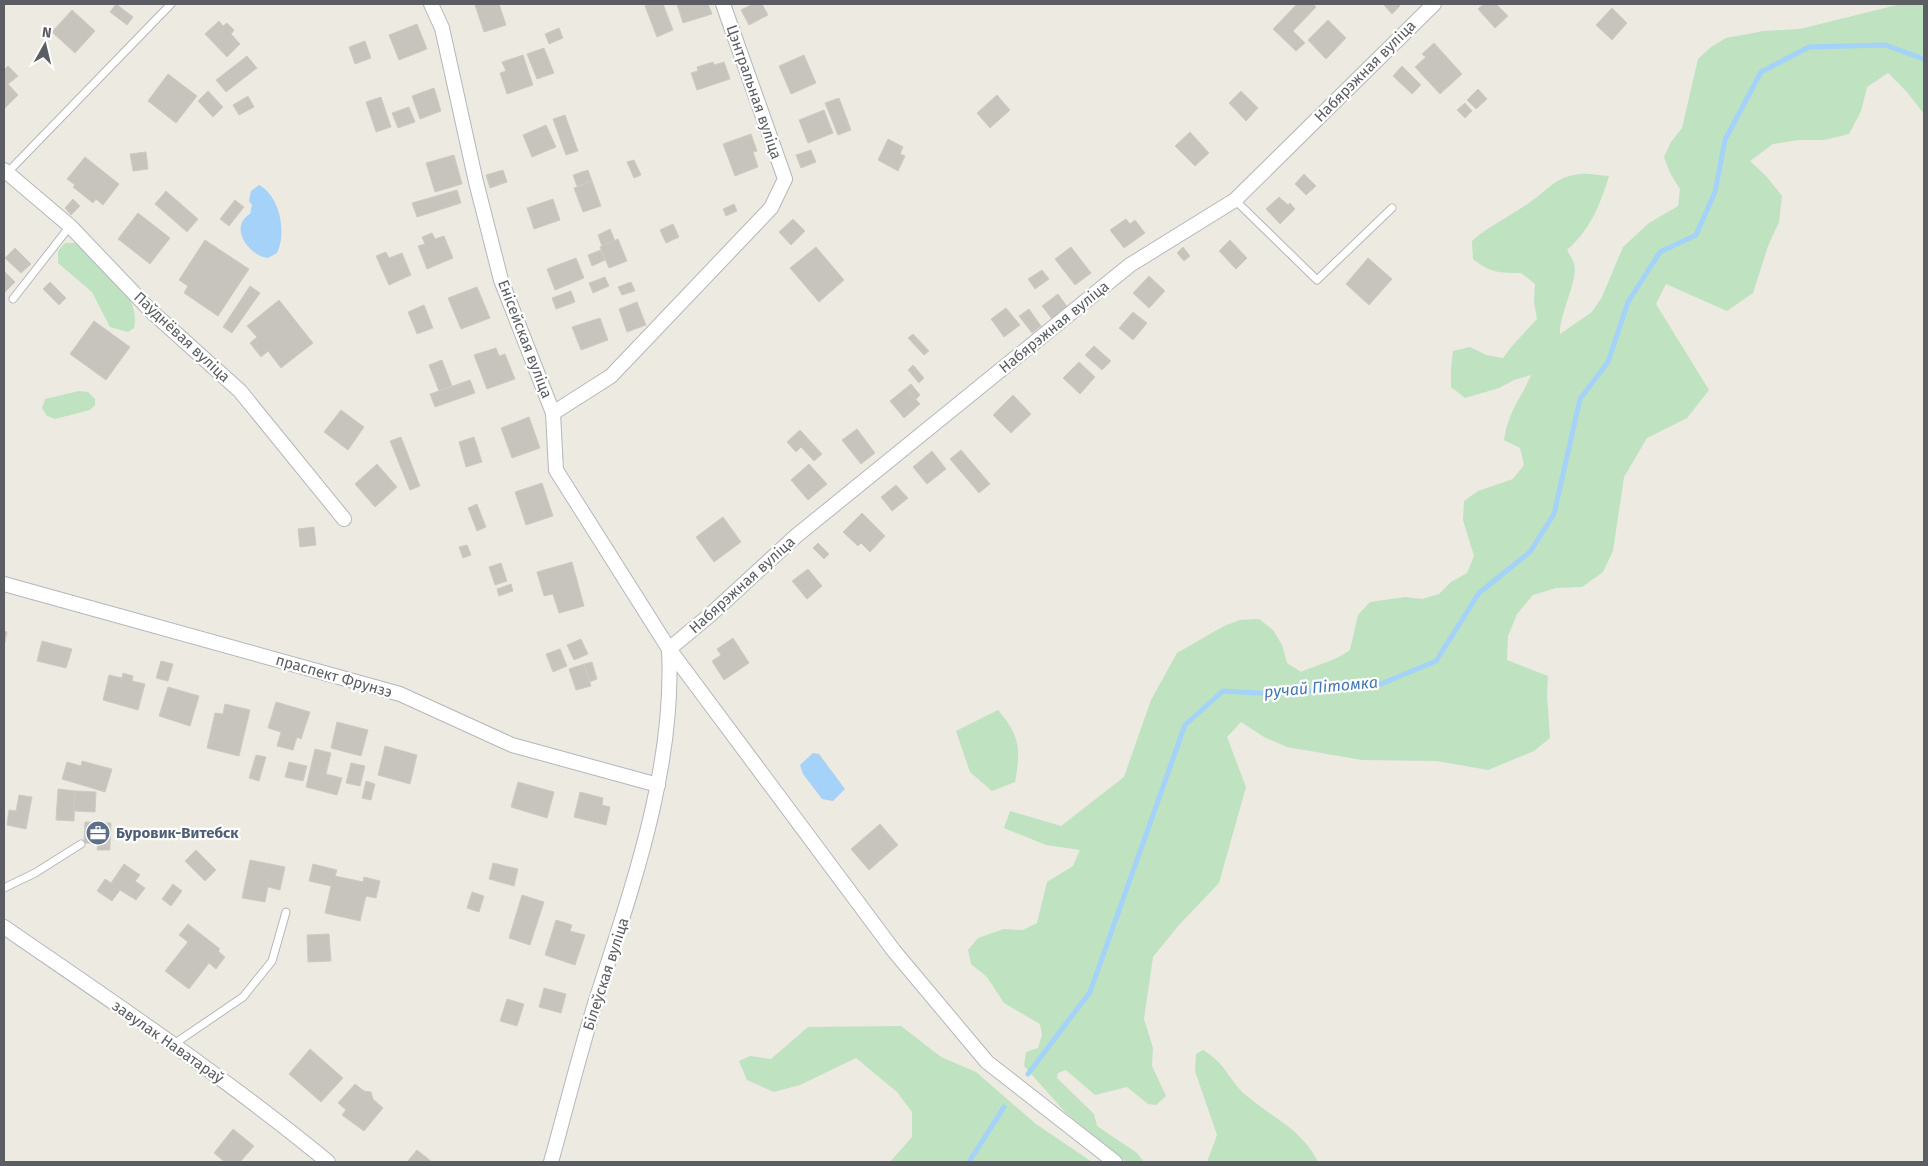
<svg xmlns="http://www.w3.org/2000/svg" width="1928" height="1166" viewBox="0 0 1928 1166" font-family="'Fira Sans',sans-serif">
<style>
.green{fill:#bfe2c0}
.water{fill:#a4d2f9}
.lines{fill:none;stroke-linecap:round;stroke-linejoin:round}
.stream{stroke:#a4d2f9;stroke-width:5}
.building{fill:#c7c4be;stroke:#d0cbc0}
.service-casing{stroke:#b4b7bb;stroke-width:9}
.minor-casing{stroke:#b4b7bb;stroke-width:16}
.service{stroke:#fff;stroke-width:7}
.minor{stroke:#fff;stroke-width:14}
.labels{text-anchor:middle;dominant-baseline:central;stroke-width:4.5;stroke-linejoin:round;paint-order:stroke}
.street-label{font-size:15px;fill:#5a5d61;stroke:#fff}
.service-label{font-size:15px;font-weight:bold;fill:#4e5e75;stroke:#fff;text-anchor:start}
.water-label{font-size:16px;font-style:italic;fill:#4578b2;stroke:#fff}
</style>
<rect width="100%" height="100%" fill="#eceae1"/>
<!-- green -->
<g class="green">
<path d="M1901,4H1924V114L1907,92L1888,73L1867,87L1861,111L1849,134L1824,140H1798L1773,144L1750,161L1767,177L1782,196L1779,222L1768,246L1753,293L1727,311L1666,284L1656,304L1709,390L1687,418L1647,438L1624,477L1613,551L1603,572L1582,587L1556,588L1533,595L1517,614L1508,636L1507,660L1548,676L1547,695L1550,738L1534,751L1488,770L1437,761L1362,760L1287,747L1264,737L1241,722L1227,737L1246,787L1219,883L1178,926L1153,957L1144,1019L1153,1048L1152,1066L1166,1096L1156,1105L1148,1104L1127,1087L1095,1095L1066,1070L1058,1073L1057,1078L1094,1114L1097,1126L1137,1153L1144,1162H1126L1066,1113L1024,1066L1026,1052L1038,1048L1042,1035L1040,1024L1004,1003L987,977L971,964L968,950L978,938L1004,929L1023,930L1037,923L1047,882L1073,866L1080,850L1046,845L1004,828L1010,811L1061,826L1124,777L1151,700L1177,653L1224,626L1240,620L1259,619L1273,630L1282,645L1287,663L1301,672C1318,664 1334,662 1350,650L1358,615L1370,602L1405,597L1422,599L1439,594L1451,582L1467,573L1474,556L1463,520L1464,501L1478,491L1513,479L1524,465L1520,448L1504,440C1509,409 1520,401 1531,375L1514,380L1499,388L1465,398L1451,387V369L1453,351L1470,347L1486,355L1503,358L1513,345L1537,319L1534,302L1535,284L1521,273C1500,273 1490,273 1473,259L1472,241C1489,226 1510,216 1529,203C1544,193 1555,178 1574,175C1585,172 1597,175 1609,176C1600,205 1590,230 1567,250C1569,254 1573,259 1574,264C1579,279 1559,314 1560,334L1592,312L1602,297L1623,247L1649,223L1678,206L1680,189L1670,173L1664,157L1671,142L1682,128L1698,59L1711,47L1726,38L1764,31L1800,29Z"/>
<path d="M65,243H82C102,265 142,296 134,328L128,332L110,327L92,292L58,263V251Z"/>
<polygon points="79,391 88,392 95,399 95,405 90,410 55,419 47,416 42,408 45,399"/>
<path d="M998,710C1020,736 1021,749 1015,782L992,791L970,772L956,731Z"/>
<polygon points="901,1026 941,1057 976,1072 1036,1124 1092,1162 890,1162 912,1137 912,1112 897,1092 856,1058 800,1085 774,1092 747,1080 739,1061 750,1056 771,1059 808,1027"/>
<path d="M1203,1050C1227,1064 1229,1082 1248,1097C1274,1119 1302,1129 1318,1162H1207L1217,1135L1195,1071L1196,1054Z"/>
</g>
<!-- water -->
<g class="water">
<path d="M259,185C280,196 287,233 277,253L268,258C249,256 228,227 250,214L252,205L249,201L251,191Z"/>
<polygon points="813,753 819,754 845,789 833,801 822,799 803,774 800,765"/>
</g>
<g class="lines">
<!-- stream -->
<g class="stream">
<polyline points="1028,1074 1090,992 1185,725 1223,691 1278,694 1381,684 1436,661 1479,593 1530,552 1554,514 1580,399 1608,362 1628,302 1660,252 1696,235 1715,192 1725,140 1761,72 1809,47 1885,45 1924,59"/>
<polyline points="969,1162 1004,1107"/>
</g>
</g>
<!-- building -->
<g class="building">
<polygon points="116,4 133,17 127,25 110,12"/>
<polygon points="479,4 499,4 506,25 484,32 475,5"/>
<polygon points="652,4 663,4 673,30 657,37 645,6"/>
<polygon points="677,4 708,4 712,14 683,23"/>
<polygon points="753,4 762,4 768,15 749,25 741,10"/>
<polygon points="1297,4 1313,4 1316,7 1293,31 1305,43 1296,51 1273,29"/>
<polygon points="1383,4 1398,4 1400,6 1392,14"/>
<polygon points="1484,4 1496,4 1508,16 1495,28 1478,9"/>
<polygon points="1612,8 1627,23 1612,40 1596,25"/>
<polygon points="72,10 95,31 75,53 52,32"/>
<polygon points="1328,20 1346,38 1326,59 1308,40"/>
<polygon points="219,21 223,26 227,23 234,30 231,34 240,44 227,57 205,34"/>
<polygon points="417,24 427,49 399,60 389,35"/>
<polygon points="559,28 563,38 549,44 545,34"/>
<polygon points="365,41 371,58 355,64 349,47"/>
<polygon points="1434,43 1462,74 1440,94 1415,67 1426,57 1422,54"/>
<polygon points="544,48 554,73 537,79 527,54"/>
<polygon points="523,55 533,85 507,94 500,73 506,71 502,62"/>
<polygon points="804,55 816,83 791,94 779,66"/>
<polygon points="247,56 257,68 226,92 216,80"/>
<polygon points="713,62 714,65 724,62 730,79 697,90 691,73 698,71 697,67"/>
<polygon points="8,66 18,76 8,84 18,95 4,109 4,70"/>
<polygon points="1402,66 1421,85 1412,94 1393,76"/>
<polygon points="168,74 197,96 176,123 148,101"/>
<polygon points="434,88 441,111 420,119 412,96"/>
<polygon points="1478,89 1487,99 1476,109 1467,100"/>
<polygon points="208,91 223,107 213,117 198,101"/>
<polygon points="1241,91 1258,108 1246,121 1229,103"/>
<polygon points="997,95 1010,110 990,128 977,113"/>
<polygon points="248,96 254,107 239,115 233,105"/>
<polygon points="381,97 391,127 376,132 366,102"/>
<polygon points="839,98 851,130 838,135 825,103"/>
<polygon points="1465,103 1472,111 1465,118 1457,110"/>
<polygon points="409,107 415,122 398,128 392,113"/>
<polygon points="824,110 833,133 808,143 799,120"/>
<polygon points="565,115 578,151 566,155 553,119"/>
<polygon points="546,125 556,147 532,157 523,135"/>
<polygon points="1190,132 1209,153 1195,166 1175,146"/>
<polygon points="751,134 757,151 753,152 758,167 735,176 723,144"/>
<polygon points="888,139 903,147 900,154 905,156 898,171 878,160"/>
<polygon points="811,150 816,162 801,168 796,155"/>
<polygon points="146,152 148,169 133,171 130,154"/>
<polygon points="454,155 462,184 435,192 426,163"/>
<polygon points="85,157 119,184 103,205 96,199 93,203 73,187 75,185 67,179"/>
<polygon points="634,160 641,175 634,178 627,162"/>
<polygon points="503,170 507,182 490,188 486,175"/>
<polygon points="588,170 592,181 577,186 573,175"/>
<polygon points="1304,174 1316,186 1306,195 1295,184"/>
<polygon points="592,181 601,206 583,212 574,188"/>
<polygon points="457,190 461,203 417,217 412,203"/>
<polygon points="166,191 198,219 187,232 155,204"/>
<polygon points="1279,197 1288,205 1290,203 1295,209 1280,224 1266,209"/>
<polygon points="73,199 80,206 71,215 65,208"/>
<polygon points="553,199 560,220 534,229 527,208"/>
<polygon points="235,200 244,207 229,226 220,219"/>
<polygon points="734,204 737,211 726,216 723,209"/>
<polygon points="138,213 170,238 150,264 118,239"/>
<polygon points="793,219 805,231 791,245 779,232"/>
<polygon points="1126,219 1130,224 1135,220 1145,233 1124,248 1110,230"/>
<polygon points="673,224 679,237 666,243 660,230"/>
<polygon points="610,229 615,241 602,246 598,235"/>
<polygon points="432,233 435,239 444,236 453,258 427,269 418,246 425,244 422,237"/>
<polygon points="618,239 627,261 609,268 600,247"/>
<polygon points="205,240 249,269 218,316 184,293 188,286 179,280"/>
<polygon points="1230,240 1247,258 1236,269 1219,251"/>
<polygon points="816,247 844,280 819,302 790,268"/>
<polygon points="1071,247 1091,273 1075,285 1055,259"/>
<polygon points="1183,247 1190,256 1184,261 1177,253"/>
<polygon points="15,248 31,264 21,273 5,258"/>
<polygon points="601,250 605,260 592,266 588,255"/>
<polygon points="386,252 389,258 402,253 411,275 389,285 376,256"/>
<polygon points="576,258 584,278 555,290 547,269"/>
<polygon points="1368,258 1392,279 1369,305 1346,284"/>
<polygon points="1042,270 1049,279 1035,289 1028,279"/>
<polygon points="4,271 15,282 4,293"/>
<polygon points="1149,276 1165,291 1149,308 1133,293"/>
<polygon points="605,277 609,286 593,293 589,283"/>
<polygon points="50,282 66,298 59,305 43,289"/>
<polygon points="631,282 635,291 622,295 618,287"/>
<polygon points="250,286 260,293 232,333 223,327"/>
<polygon points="477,287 490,318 461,329 448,298"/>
<polygon points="571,291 575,302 556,309 552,298"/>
<polygon points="1058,294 1068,308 1052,319 1042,306"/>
<polygon points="279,300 313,343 281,368 268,351 261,357 250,343 257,337 247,326"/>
<polygon points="637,302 646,325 627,332 619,309"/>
<polygon points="424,305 433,328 417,334 408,312"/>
<polygon points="1006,308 1020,325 1004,337 991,319"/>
<polygon points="1029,309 1041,326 1032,333 1019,316"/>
<polygon points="1133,312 1147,323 1133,340 1119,328"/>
<polygon points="600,318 608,340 581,350 572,327"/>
<polygon points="94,321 130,347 106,380 70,354"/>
<polygon points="913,334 929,351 924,355 908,338"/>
<polygon points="1094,346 1111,361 1102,370 1085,355"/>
<polygon points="496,348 499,356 505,354 515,379 487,389 474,355"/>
<polygon points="442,360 452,386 439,391 429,365"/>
<polygon points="1079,362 1095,377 1080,394 1063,378"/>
<polygon points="913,365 924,378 919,383 908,370"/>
<polygon points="470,380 475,393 435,407 430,394"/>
<polygon points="911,384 920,395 916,399 906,388"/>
<polygon points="906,388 920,404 904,418 890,401"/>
<polygon points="1013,395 1031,414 1011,433 993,415"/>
<polygon points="341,410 364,427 348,450 324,432"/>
<polygon points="529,417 540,448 512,458 501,428"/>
<polygon points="857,429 875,453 861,464 842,440"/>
<polygon points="800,430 822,454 814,461 801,447 796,452 787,442"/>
<polygon points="401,437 420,486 410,490 390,441"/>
<polygon points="474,437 482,462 466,467 459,442"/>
<polygon points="961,450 990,484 979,493 950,459"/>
<polygon points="932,451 946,469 927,484 913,467"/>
<polygon points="377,464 397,487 375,507 355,484"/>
<polygon points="809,464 827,484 808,500 791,480"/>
<polygon points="542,483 553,516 526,525 515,492"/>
<polygon points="896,485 908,498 892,511 881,497"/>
<polygon points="477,504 486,527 477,531 468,508"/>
<polygon points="862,513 885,536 870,552 861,543 858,546 843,532"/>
<polygon points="723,517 741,542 714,562 696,537"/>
<polygon points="314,527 316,545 300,547 298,529"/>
<polygon points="818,543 829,554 824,559 813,548"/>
<polygon points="467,545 471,555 463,558 459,547"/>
<polygon points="572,562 584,606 559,613 553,594 544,596 537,572"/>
<polygon points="501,563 507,581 495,585 489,567"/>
<polygon points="808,569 822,586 807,599 792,581"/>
<polygon points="511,584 513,591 499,596 497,589"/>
<polygon points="4,631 7,632 4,646"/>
<polygon points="733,638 749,663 724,680 712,661 721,655 717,649"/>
<polygon points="581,639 588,654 574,660 567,645"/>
<polygon points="42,641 72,649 66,668 37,661"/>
<polygon points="560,649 567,666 553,672 546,654"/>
<polygon points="161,661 173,664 168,681 156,678"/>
<polygon points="592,662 597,679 589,682 584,664"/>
<polygon points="584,664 591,686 576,690 569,669"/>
<polygon points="123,673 133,676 132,681 145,684 138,710 103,700 109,675 122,678"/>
<polygon points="168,687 199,696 190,726 159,716"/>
<polygon points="276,702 310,712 301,739 297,737 293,750 277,746 281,732 268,728"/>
<polygon points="225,704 250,710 239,756 207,748 215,713 223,714"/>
<polygon points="337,722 368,730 361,756 331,748"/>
<polygon points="385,746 417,755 410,784 378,775"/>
<polygon points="315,749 331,753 326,774 342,778 337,795 306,787"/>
<polygon points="256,755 266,757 259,781 249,778"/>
<polygon points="82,761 112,769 105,792 62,779 67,762 81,766"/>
<polygon points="289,762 307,766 303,781 285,777"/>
<polygon points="351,763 365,766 360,786 346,783"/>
<polygon points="366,781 375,784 371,800 362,798"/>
<polygon points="518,782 554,792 547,818 511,807"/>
<polygon points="58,789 75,791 74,821 56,820"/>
<polygon points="75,791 96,792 95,812 74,811"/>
<polygon points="580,792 603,798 602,805 610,807 606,825 574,817"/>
<polygon points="19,795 32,797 26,829 7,825 9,810 16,811"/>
<polygon points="85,822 111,823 110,844 84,843"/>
<polygon points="880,824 898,845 869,870 851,849"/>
<polygon points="98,844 110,844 110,850 97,850"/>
<polygon points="196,850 216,870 205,881 185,861"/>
<polygon points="250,860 285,867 280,890 268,887 265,902 242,898"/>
<polygon points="493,863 518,869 514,886 489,879"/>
<polygon points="124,864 140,875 135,881 145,888 136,900 120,890 112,901 97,891 105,879 111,883"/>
<polygon points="313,864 337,870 335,876 363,882 364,877 380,881 376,898 366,896 360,921 325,913 331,886 309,881"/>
<polygon points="173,884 182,891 171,906 162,899"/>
<polygon points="472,892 484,896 479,912 467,908"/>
<polygon points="522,895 544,902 530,945 509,938"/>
<polygon points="556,920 572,925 570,931 585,935 575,965 545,955"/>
<polygon points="188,924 220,949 218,951 225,957 216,969 209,963 189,989 165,971 188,942 179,935"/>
<polygon points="329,934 331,961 308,962 307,935"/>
<polygon points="544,988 566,994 561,1013 539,1007"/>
<polygon points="507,999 524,1004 517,1026 500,1021"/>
<polygon points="310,1049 343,1078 321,1102 289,1074"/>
<polygon points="355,1084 364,1091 371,1092 373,1099 383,1108 364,1131 342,1115 346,1110 338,1103"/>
<polygon points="233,1129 254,1146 240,1162 225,1162 214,1153"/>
<polygon points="417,1150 432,1162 407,1162"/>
</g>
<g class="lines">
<defs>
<g id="service">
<polyline points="7,173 171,4"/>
<polyline points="1235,200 1317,280 1392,208"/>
<polyline points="13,299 70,226"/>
<polyline points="4,888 35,873 81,844"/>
<polyline points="174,1044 243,997 272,961 286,912"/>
</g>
<g id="minor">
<polyline points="431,4 442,28 476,182 501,280 553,413 556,470 669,649 894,951 987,1062 1115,1162"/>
<polyline points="4,170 70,226 151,311 240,391 344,519"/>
<polyline points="553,413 611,376 771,208 785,179 723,4"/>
<polyline points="4,584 400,694 512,745 658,785"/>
<polyline points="669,649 710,615 796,536 1130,265 1235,200 1434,4"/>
<path d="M4,927C114,1003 225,1077 328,1162"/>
<path d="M551,1162C567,1105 581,1047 599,991C634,882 675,765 669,649"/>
</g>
</defs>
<!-- service casing -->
<use href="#service" class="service-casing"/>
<!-- minor casing -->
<use href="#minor" class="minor-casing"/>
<!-- service -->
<use href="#service" class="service"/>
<!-- minor -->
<use href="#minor" class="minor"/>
</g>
<!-- icons -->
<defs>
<symbol id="office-disc" viewBox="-11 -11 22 22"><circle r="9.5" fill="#5c6f8a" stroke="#fff"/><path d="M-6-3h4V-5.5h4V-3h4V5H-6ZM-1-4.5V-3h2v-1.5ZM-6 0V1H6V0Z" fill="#fff"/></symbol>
</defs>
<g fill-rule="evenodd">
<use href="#office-disc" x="84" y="819" width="28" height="28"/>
</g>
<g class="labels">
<!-- street labels -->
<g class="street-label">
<text transform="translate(1365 71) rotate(-45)">Набярэжная вуліца</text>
<text transform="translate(754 92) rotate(71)">Цэнтральная вуліца</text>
<text transform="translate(1054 327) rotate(-39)">Набярэжная вуліца</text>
<text transform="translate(182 337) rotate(43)">Паўднёвая вуліца</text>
<text transform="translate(525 339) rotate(69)">Енісейская вуліца</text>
<text transform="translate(742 585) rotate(-42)">Набярэжная вуліца</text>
<text transform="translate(334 676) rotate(16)">праспект Фрунзэ</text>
<text transform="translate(606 974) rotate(-72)">Білеўская вуліца</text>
<text transform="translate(168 1042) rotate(35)">завулак Наватараў</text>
</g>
<!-- service labels -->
<g class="service-label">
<text x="116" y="833">Буровик-Витебск</text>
</g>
<!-- water labels -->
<g class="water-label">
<text transform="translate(1321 687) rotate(-5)">ручай Пітомка</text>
</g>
</g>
<!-- border -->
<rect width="1928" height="1166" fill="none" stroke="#5a5d61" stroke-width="10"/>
<!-- north arrow -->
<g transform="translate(45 45) rotate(8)" stroke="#ffffff" stroke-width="4" paint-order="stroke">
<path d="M0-4L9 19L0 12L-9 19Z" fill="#5a5d61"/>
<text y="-8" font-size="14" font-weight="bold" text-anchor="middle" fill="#5a5d61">N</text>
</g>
</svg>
